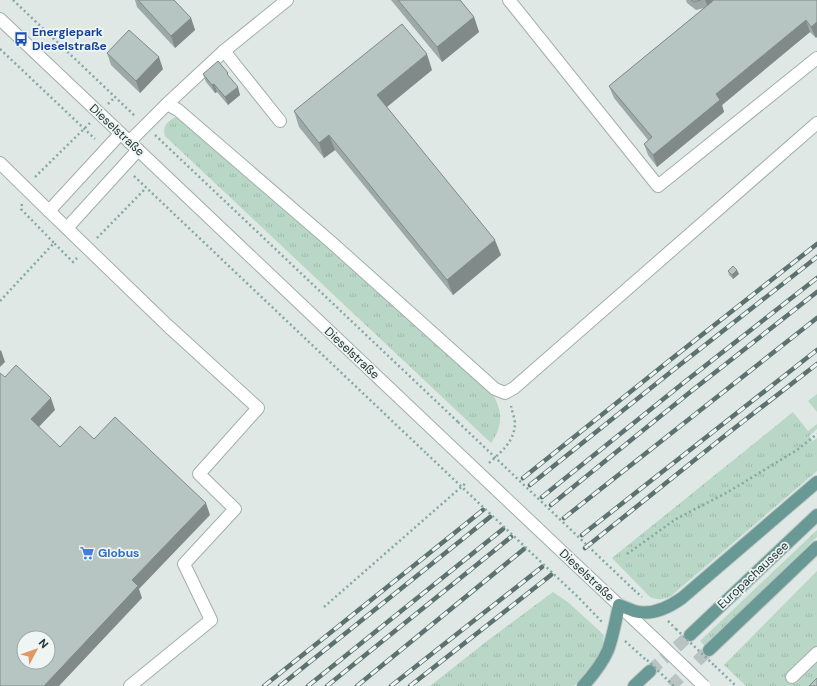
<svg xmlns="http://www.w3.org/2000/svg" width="817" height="686" viewBox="0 0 817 686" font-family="'DM Sans',sans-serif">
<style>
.grass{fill:url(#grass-tufts)}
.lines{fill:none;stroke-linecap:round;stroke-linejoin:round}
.major-tunnel{stroke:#b9c4c2;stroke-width:12;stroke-dasharray:12 6;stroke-linecap:butt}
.minor-casing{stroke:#a3afac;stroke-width:14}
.major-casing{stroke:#bdc3c2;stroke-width:14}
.path{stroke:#82a8a3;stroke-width:2.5;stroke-dasharray:2 3;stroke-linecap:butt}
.minor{stroke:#fff;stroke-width:12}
.major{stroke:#689994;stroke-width:12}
.rail-casing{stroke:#5c7270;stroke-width:4.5}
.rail{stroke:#eef5f3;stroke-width:3;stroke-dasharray:9;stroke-linecap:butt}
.minor-bridge-casing{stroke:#a3afac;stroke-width:14;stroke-linecap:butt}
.path-bridge{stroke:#82a8a3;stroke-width:2.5;stroke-dasharray:2 3;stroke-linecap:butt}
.minor-bridge{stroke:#fff;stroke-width:12}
.wall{fill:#9da9a7}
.shaded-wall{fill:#808a88}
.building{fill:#b7c5c2;stroke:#808a88;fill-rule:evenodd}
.labels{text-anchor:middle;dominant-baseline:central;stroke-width:3.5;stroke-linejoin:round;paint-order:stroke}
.transit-label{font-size:12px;font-weight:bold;fill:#164399;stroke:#eef5f3;text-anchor:start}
.street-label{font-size:12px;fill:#223634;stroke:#eef5f3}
.shop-label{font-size:12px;font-weight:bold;fill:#366cbe;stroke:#eef5f3;text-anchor:start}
</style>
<defs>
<pattern id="grass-tufts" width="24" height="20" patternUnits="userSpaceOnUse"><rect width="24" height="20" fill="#b9d7c6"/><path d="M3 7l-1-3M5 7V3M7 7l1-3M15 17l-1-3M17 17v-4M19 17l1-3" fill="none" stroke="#9fb9ab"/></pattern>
</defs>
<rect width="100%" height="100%" fill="#dfe8e5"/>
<!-- grass -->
<g class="grass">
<path d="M176,117L182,118L492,393C503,411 503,426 491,443L165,136C162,127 167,121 176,117Z"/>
<polygon points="817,394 817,412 808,401"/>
<path d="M793,412L808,431L817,424V429L809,436L813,441L817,438V471L671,596C663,600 658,600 650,597L612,558Z"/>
<polygon points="817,530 817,537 705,646 700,641"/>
<polygon points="817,571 817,646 793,666 789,679 796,683 817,661 817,681 812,686 746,686 724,665"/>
<path d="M553,592L569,603L604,635C603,639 603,644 602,648C597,662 585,676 574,686H430L487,641Z"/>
</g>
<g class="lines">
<!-- major-tunnel -->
<g class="major-tunnel">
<polyline points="650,671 690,635"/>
<polyline points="671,686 709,650"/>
</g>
<defs>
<g id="minor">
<polyline points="509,0 658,186 817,58"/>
<polyline points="0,19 443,439"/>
<polyline points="224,51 280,121"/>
<polyline points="167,104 178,110 331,242 495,389 505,393 514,388 817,123"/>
<polyline points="129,142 167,104 224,51 287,0"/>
<polyline points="0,163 49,211 167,325 258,408 199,474 235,509 184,564 211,620 130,686"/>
<polyline points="49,211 120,134"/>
<polyline points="67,228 138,150"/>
<polyline points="574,563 657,641"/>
<polyline points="792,677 817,653"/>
</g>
<g id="major">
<polyline points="690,635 817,515"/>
<polyline points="709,650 817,547"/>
<path d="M583,686C593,675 602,664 608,650C613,636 616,620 619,605C624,607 629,609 634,611C651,616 668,608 682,598L817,482"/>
<polyline points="634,686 650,671"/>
</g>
</defs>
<!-- minor casing -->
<use href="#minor" class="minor-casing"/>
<!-- major casing -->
<use href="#major" class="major-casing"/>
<!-- path -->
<g class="path">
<polyline points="13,0 135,116"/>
<polyline points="0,49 95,139"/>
<polyline points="108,104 115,97"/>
<polyline points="155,135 458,422"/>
<polyline points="134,176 427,454"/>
<polyline points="35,177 90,123"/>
<polyline points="22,204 21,209 54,243"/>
<polyline points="97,238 146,188"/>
<polyline points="0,301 54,243 73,262 77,258"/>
<path d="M489,463C501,452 514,442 515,424C515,419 512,411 511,406"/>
<polyline points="627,554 676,519 728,492 797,450 817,434"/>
<polyline points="634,590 642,597"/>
<polyline points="324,607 467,482"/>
<polyline points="668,621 676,629"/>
<polyline points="625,641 645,659"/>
<polyline points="715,666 736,686"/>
</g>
<!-- minor -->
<use href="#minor" class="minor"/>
<!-- major -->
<use href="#major" class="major"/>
<defs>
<g id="rail">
<polyline points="523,478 665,364 817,244"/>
<polyline points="530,485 672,371 817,257"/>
<polyline points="542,497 682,384 817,278"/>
<polyline points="551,505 689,393 817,292"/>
<polyline points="564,518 817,318"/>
<polyline points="582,535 817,350"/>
<polyline points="585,548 727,434 817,364"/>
<polyline points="264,686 483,510"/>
<polyline points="280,686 490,517"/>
<polyline points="308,686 503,529"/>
<polyline points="327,686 511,537"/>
<polyline points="357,686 524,549"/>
<polyline points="391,686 542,567"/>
<polyline points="410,686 551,575"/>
</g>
</defs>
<!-- rail casing -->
<use href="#rail" class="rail-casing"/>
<!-- rail -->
<use href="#rail" class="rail"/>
<defs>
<g id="minor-bridge">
<polyline points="443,439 574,563"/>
<polyline points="657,641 704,686"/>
</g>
</defs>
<!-- minor-bridge casing -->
<use href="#minor-bridge" class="minor-bridge-casing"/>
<!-- path-bridge -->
<g class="path-bridge">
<polyline points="458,422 634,590"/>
<polyline points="427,454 579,598 603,623"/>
<polyline points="676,629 715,666"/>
<polyline points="647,660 674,686"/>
</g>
<!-- minor-bridge -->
<use href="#minor-bridge" class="minor-bridge"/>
</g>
<!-- wall -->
<g class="wall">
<polygon points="135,0 174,0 191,18 195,30 175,48 137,7"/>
<polygon points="391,0 460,0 474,17 479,32 442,62"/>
<polygon points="686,0 713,0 712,2 817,0 816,38 810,32 722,105 724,112 657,167 648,155 644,144 648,140 614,98 609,86 704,8 696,10 687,3"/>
<polygon points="107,53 163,69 140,93 111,65"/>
<polygon points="432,70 387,107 501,255 453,295 335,150 324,158 299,127 294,111"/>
<polygon points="203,74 230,78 240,95 228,105 217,92 215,93 206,82"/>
<polygon points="728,271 739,274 733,279 729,275"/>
</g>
<!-- shaded-wall -->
<g class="shaded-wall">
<polygon points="705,0 713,0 708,7"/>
<polygon points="474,17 479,32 442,62 437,47"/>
<polygon points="191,18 195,30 175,48 171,36"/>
<polygon points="806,20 810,32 722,105 724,112 657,167 653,155 716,94"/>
<polygon points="817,22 817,37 816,38 811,27"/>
<polygon points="427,54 432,70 383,110 377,95"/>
<polygon points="159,57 163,69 140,93 136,81"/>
<polygon points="214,84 217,92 215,93 212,85"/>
<polygon points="238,87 240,95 228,105 225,97"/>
<polygon points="329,135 335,150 324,158 319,143"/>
<polygon points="495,240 501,255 453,295 447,280"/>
<polygon points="737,270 739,274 733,279 732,275"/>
<polygon points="1,350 5,362 0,367 0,351"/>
<polygon points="51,398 55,410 35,431 31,419"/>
<polygon points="206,503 210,515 139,589 142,598 59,686 44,686 132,580"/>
</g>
<!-- building -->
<g class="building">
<polygon points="138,0 174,0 191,18 171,36"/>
<polygon points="398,0 460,0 474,17 437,47"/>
<polygon points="691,0 701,0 694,2"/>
<polygon points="714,0 817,0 817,22 811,27 806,20 716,94 720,100 653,155 644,144 652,137 609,86"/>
<polygon points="402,24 427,54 377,95 495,240 447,280 329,135 319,143 294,111"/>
<polygon points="129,30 159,57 136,81 107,53"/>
<polygon points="218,61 228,73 227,74 238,87 225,97 214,84 212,85 203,74"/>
<polygon points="733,266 737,270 732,275 728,271"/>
<path d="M16,365L51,398L31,419L60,447L80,426L94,439L115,417L206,503L132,580L138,586L44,686H0V373L5,377ZM24,638H48V662H24Z"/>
<polygon points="817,678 817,686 809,686"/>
</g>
<!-- icons -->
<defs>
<symbol id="bus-bare" viewBox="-9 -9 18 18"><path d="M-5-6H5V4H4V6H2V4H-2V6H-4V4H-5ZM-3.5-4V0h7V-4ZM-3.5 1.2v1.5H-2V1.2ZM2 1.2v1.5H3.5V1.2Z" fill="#1a4fb4" stroke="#eef5f3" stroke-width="2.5" paint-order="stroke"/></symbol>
<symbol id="supermarket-bare" viewBox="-9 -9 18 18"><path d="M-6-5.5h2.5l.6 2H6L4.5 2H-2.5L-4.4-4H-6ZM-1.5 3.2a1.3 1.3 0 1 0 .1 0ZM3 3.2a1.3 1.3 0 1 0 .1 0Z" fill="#3f7fe0" stroke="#eef5f3" stroke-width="2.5" paint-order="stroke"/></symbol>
</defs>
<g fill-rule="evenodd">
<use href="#bus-bare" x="11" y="29" width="20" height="20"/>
<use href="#supermarket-bare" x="77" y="543" width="20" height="20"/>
</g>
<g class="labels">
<!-- transit labels -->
<g class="transit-label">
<text x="32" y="32">Energiepark<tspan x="32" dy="14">Dieselstraße</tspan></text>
</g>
<!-- street labels -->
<g class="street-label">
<text transform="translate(117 130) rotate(43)">Dieselstraße</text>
<text transform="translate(352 353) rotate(43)">Dieselstraße</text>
<text transform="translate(587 575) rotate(43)">Dieselstraße</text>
<text transform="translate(753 575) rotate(-43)">Europachaussee</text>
</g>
<!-- shop labels -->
<g class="shop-label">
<text x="98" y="553">Globus</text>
</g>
</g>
<!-- north arrow -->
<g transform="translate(36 650) rotate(49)"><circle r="19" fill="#eef5f3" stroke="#9ca9a7"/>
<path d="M0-3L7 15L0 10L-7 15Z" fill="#e29763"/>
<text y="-6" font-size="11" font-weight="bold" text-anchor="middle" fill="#223634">N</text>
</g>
</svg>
